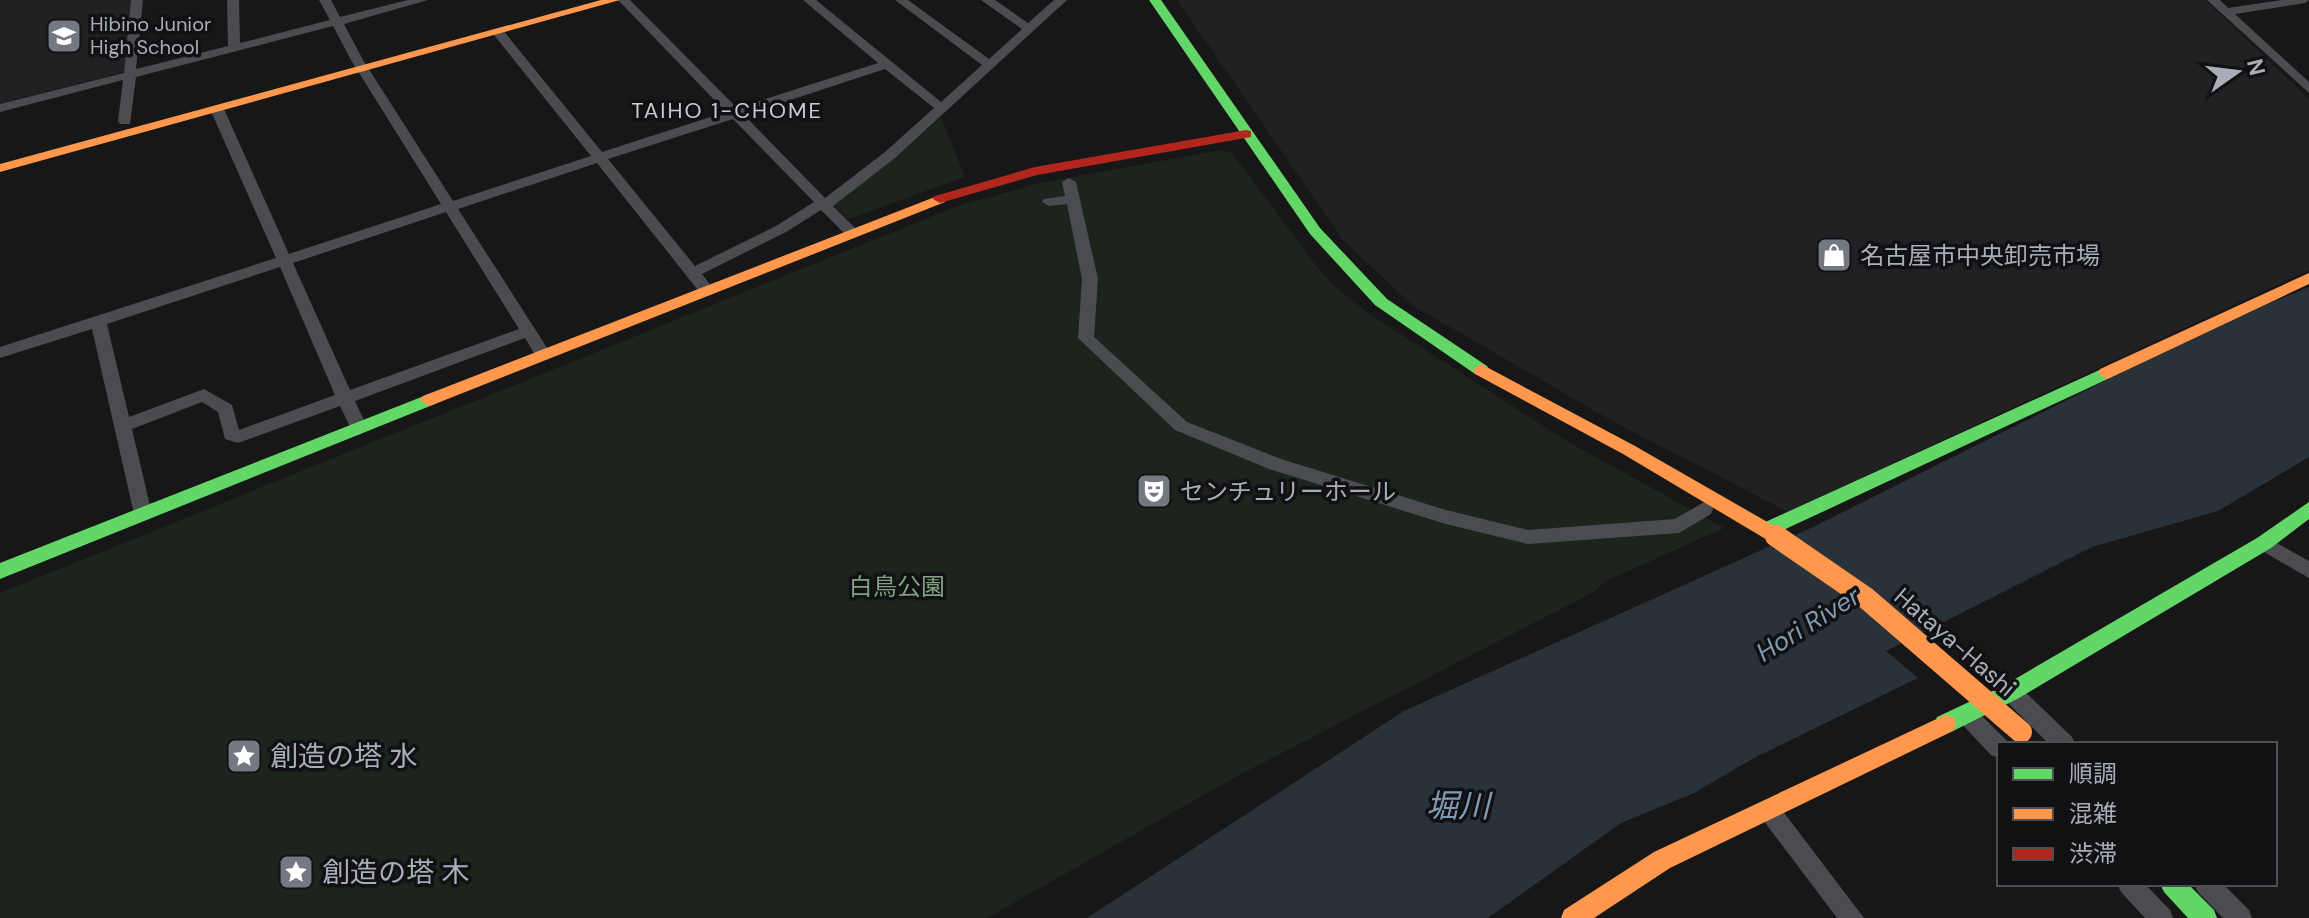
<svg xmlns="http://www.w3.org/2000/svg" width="2309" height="918" viewBox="0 0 2309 918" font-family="'DM Sans','Noto Sans JP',sans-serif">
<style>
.built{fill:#212123}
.green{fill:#1d241e}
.water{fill:#2a3239}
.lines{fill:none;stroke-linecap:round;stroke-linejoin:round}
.street{fill:#4b4c50;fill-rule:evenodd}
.fast{fill:#63d668;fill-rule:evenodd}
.slow{fill:#ff974d;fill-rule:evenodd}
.jam{fill:#b3261e;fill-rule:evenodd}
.slow-bridge{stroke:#ff974d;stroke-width:22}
.labels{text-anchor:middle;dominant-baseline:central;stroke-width:7;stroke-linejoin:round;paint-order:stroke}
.far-poi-label{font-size:20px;fill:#a8adb8;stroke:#111113;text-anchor:start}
.far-neighbourhood-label{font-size:22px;letter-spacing:2px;fill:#c9ccd4;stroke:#111113}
.poi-label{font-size:24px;fill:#a8adb8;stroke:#111113;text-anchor:start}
.park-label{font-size:24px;fill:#7fa381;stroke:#111113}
.street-label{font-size:24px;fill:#a8adb8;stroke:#111113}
.water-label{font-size:26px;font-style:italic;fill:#7f9bb3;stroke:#111113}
.near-poi-label{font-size:28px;fill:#a8adb8;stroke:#111113;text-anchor:start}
.near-water-label{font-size:32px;font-style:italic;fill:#7f9bb3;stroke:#111113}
</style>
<rect width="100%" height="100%" fill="#171717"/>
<!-- built -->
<g class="built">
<polygon points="0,0 131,0 124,72 0,103"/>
<polygon points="1177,0 2205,0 2309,99 2309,270 1788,512 1614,422 1412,305 1343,240"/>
</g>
<!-- green -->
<g class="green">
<polygon points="941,117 965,177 848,219 833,204 899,155"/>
<polygon points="1221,150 1232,153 1313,262 1334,286 1371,315 1565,440 1724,528 1606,581 1592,593 1239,775 987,918 0,918 0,593 955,207 1040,183"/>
</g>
<!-- water -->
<polygon class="water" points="2309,287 2309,457 2218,511 2092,547 1886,651 1918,678 1752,759 1694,793 1621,823 1488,918 1087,918 1404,711 1813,527 2213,327"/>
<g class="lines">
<!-- street -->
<g class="street">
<path d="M131,0H143L136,69L228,46L227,0H239L240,43L330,20L319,0H331L340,17L408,0H428L344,24L363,60L453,201L591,156L494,35V29H502L602,152L726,112L618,0H630L737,108L878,63L803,0H816L941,102L982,65L895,0H908L989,59L1022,29L981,0H995L1028,23L1054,0H1067L895,158L833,206L856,229V235H846L821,210L786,232L702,274L715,291L713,294H701L597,163L458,209L551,354L549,358H537L525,338L355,401L368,429L359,435L353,433L340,406L238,443L225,439L218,412L202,402L132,429L152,514L150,519H136L134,514L92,329L0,358V347L276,258L210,109L212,106L224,109L289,254L441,204L351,60L333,26L136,77L130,124H120L118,121L123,80L0,112V104L124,73ZM885,69L934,108L885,152L825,198L744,115ZM733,119L814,202L776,226L695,266L608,159ZM446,212L519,329L350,390L293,263ZM280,267L335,395L239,430L232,405L204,389L129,417L107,324Z"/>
<polygon points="2207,0 2220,0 2228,8 2282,0 2309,0 2305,3 2235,14 2309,82 2309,93"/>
<polygon points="1069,178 1076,182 1098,279 1094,337 1187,422 1281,459 1446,510 1528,530 1675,519 1704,502 1711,504 1713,509 1711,514 1679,533 1528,544 1446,524 1269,469 1175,430 1078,338 1082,279 1067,204 1049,206 1042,202 1044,199 1065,196 1062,182"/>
<polygon points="2264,536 2309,561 2309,578 2257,548 2254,543 2257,538"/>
<polygon points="2011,683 2019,686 2072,737 2075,744 2049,744 2003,698 2000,692 2003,686"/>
<polygon points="1966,705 1974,708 2007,741 2008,744 1999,744 1999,758 1991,755 1958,720 1955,714 1958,708"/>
<polygon points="1768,799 1776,802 1864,918 1837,918 1760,816 1757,809 1760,802"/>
<polygon points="2117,884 2145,884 2170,910 2173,918 2145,918 2121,892"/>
<polygon points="2194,884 2223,884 2249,910 2252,918 2223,918 2198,892"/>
</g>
<!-- fast -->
<g class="fast">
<polygon points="1149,0 1161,0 1320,228 1387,299 1487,366 1489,370 1487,374 1475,374 1375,305 1310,234"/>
<polygon points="2106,367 2112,369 2114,373 2112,377 1775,534 1761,534 1759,529 1761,524"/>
<polygon points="429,394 438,400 435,404 0,579 0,563"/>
<polygon points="2309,502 2309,519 2271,548 2019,698 1953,731 1945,733 1937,731 1934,724 1937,717 2003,686 2257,538"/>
<polygon points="2160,884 2188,884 2214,910 2217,918 2188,918 2164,892"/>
</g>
<!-- slow -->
<g class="slow">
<polygon points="601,0 620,0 0,172 0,164"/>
<polygon points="940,195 945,196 945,202 435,404 429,406 420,400 423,396"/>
<polygon points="2309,273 2309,284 2112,377 2106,379 2098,373 2100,369"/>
<polygon points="1481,364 1635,446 1783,531 1786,536 1783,541 1769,541 1623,454 1475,374 1473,370"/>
<polygon points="1945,715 1953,717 1956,724 1953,731 1670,868 1594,918 1561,918 1564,910 1654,852"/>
</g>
<!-- jam -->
<polygon class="jam" points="1246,130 1251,131 1251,137 1037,175 940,203 933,199 935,196 1035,167"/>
<!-- slow-bridge -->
<polyline class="slow-bridge" points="1776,536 1866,598 2021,732"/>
</g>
<!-- icons -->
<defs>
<symbol id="school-square" viewBox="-11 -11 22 22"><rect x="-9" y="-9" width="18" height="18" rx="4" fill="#757880" stroke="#111113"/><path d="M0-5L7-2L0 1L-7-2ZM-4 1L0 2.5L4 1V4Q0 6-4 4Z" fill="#fff"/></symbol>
<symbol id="shop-square" viewBox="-11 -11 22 22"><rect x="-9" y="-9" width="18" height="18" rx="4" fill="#757880" stroke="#111113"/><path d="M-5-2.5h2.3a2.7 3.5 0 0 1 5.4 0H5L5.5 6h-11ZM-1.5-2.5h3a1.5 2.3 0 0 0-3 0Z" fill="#fff"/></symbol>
<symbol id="theatre-square" viewBox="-11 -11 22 22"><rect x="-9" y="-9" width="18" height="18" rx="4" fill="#757880" stroke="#111113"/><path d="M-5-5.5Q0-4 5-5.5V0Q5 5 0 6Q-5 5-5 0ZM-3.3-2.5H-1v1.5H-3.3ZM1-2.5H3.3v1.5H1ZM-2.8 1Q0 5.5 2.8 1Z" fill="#fff"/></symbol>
<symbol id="sight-square" viewBox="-11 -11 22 22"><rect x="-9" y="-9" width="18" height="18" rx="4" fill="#757880" stroke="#111113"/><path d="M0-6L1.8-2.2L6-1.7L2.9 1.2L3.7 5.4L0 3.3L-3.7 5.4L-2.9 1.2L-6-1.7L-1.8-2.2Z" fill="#fff"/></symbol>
</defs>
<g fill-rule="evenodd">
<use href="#school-square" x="44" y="16" width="40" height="40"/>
<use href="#shop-square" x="1814" y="235" width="40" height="40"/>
<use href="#theatre-square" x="1134" y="471" width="40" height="40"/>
<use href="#sight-square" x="224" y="736" width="40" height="40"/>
<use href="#sight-square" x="276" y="852" width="40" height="40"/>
</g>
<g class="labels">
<!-- far-poi labels -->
<g class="far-poi-label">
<text x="90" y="24">Hibino Junior<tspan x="90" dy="23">High School</tspan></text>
</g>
<!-- far-neighbourhood labels -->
<g class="far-neighbourhood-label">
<text x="727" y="110">TAIHO 1-CHOME</text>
</g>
<!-- poi labels -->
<g class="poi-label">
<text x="1860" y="255">名古屋市中央卸売市場</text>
<text x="1180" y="491">センチュリーホール</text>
</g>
<!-- park labels -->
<g class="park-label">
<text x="897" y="586">白鳥公園</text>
</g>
<!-- street labels -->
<g class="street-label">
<text transform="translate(1955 642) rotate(41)">Hataya-Hashi</text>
</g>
<!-- water labels -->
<g class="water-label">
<text transform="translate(1808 624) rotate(-32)">Hori River</text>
</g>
<!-- near-poi labels -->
<g class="near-poi-label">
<text x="270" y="756">創造の塔 水</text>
<text x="322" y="872">創造の塔 木</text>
</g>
<!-- near-water labels -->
<g class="near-water-label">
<text x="1458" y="806">堀川</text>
</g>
</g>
<!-- legend -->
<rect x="1997" y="742" width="280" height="144" fill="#111113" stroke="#4d4f55" stroke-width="2"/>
<rect x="2013" y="768" width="40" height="12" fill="#63d668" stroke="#4d4f55" stroke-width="2"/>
<text x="2069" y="782" font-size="24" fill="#a8adb8">順調</text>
<rect x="2013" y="808" width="40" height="12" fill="#ff974d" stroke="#4d4f55" stroke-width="2"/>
<text x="2069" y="822" font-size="24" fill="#a8adb8">混雑</text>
<rect x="2013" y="848" width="40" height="12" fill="#b3261e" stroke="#4d4f55" stroke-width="2"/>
<text x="2069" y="862" font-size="24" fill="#a8adb8">渋滞</text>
<!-- north arrow -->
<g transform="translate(2237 72) rotate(76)" stroke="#111113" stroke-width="6" paint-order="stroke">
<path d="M0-6L14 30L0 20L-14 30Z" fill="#a8adb8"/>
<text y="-12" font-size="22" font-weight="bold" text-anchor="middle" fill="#a8adb8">N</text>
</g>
</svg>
